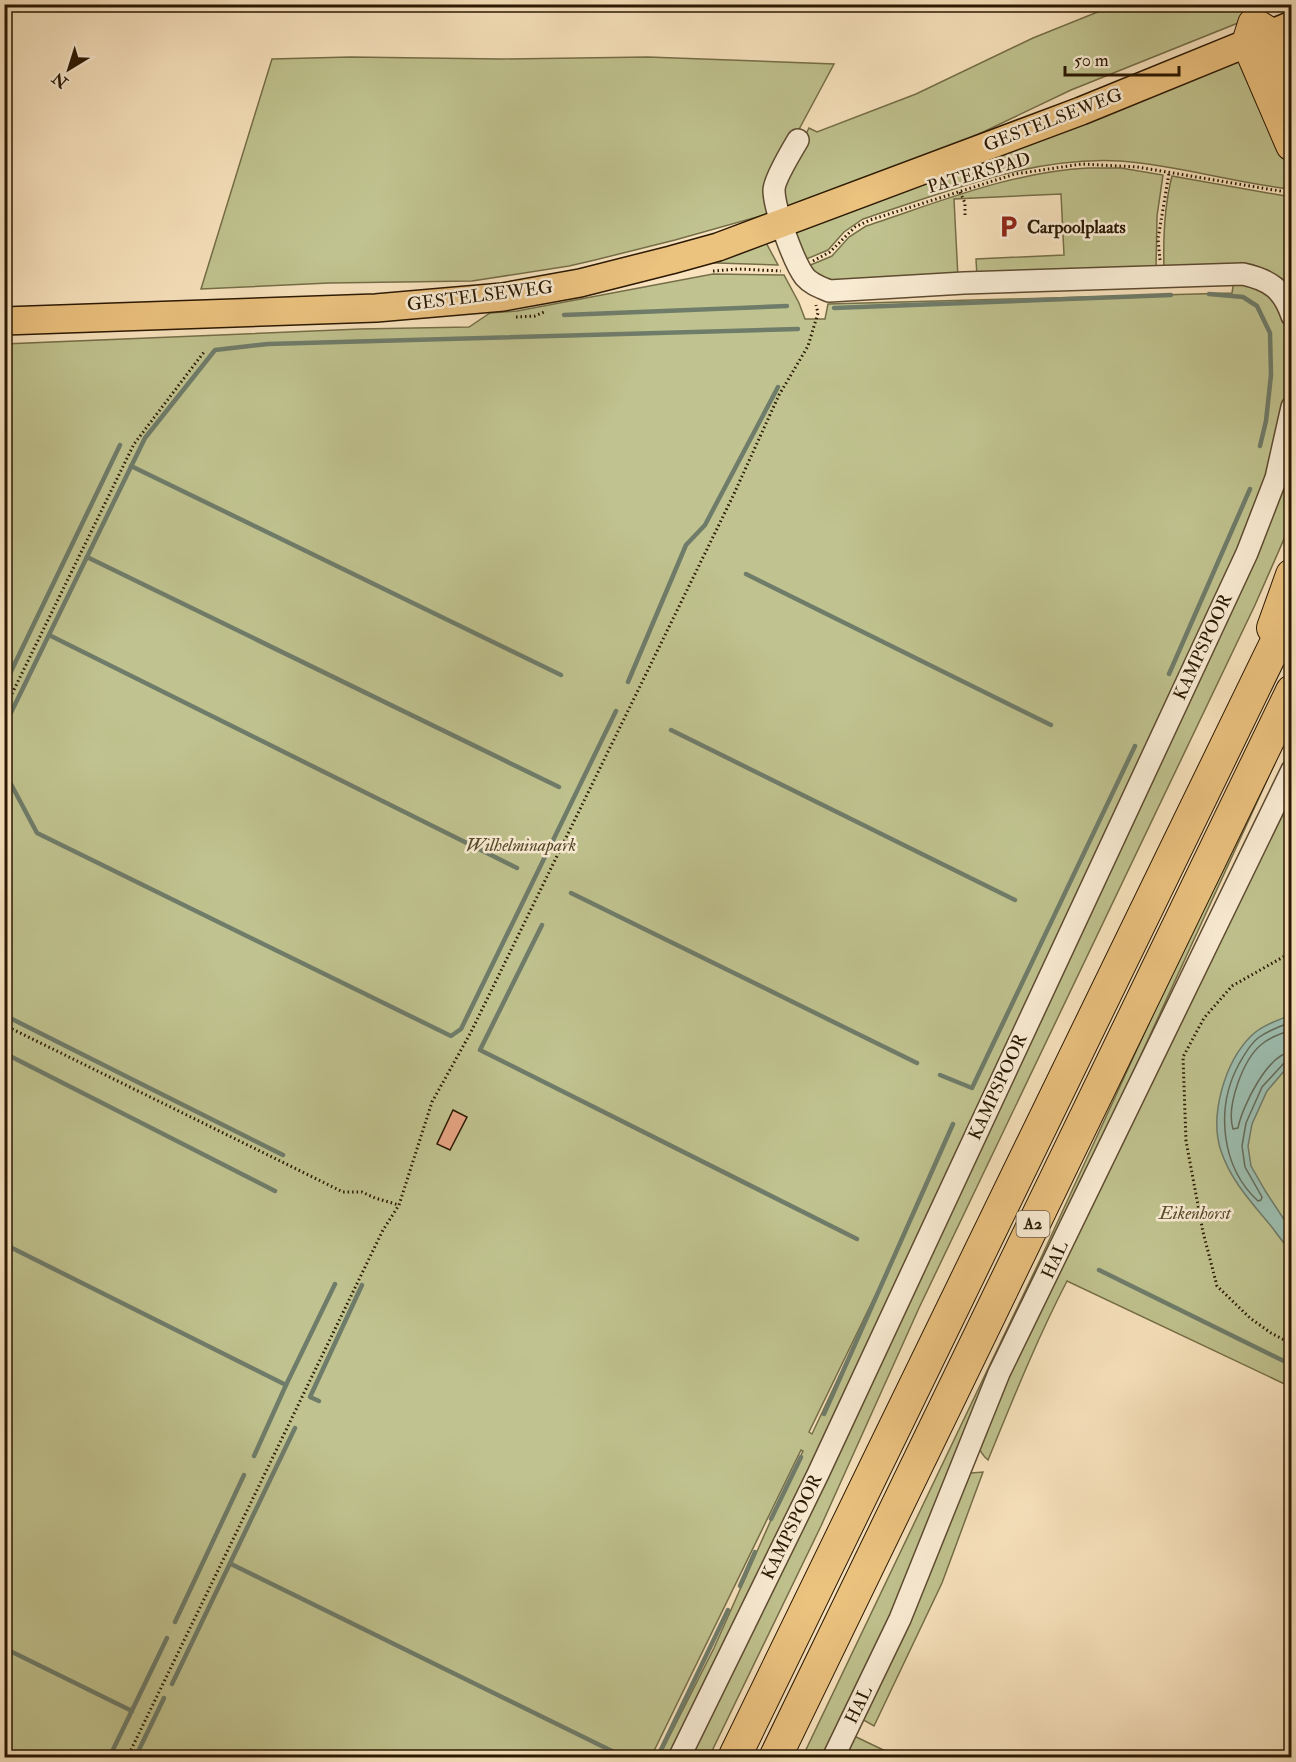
<svg xmlns="http://www.w3.org/2000/svg" width="1296" height="1762" viewBox="0 0 1296 1762" font-family="'IM FELL Double Pica',serif">
<style>
.green{fill:#c0c38f;stroke:#756e48;stroke-width:1.5;fill-rule:evenodd}
.water{fill:#9dbeb0;stroke:#6f7c6a;stroke-width:1.5}
.lines{fill:none;stroke-linecap:round;stroke-linejoin:round}
.shore{stroke:#646b59;stroke-width:1.5}
.stream{stroke:#6f7c6a;stroke-width:4.5}
.building{fill:#e8a584;stroke:#2a1802;stroke-width:1.5}
.minor-casing{stroke:#5e4b31;stroke-width:24}
.major-casing{stroke:#2a1802;stroke-width:30}
.highway-casing{stroke:#2a1802;stroke-width:34}
.path{stroke:#2a1802;stroke-width:3;stroke-dasharray:1.5 3;stroke-linecap:butt}
.minor{stroke:#faedd5;stroke-width:21}
.major{stroke:#ecc27f;stroke-width:27}
.highway{stroke:#ecc27f;stroke-width:32}
.labels{text-anchor:middle;dominant-baseline:central;stroke-width:5;stroke-linejoin:round;paint-order:stroke}
.shield{fill:#faedd5;stroke:#685841;stroke-width:1.5}
.shield-label{font-size:16px;font-weight:bold;fill:#2a1802}
.street-label{font-size:18px;fill:#2a1802;stroke:#faedd5}
.poi-label{font-size:18px;font-weight:bold;fill:#2a1802;stroke:#faedd5;text-anchor:start}
.park-label{font-size:18px;font-style:italic;fill:#574b2c;stroke:#faedd5}
</style>
<rect width="100%" height="100%" fill="#f8e3be"/>
<filter id="stains"><feTurbulence type="fractalNoise" baseFrequency=".00333" numOctaves="4"/><feColorMatrix values="0 0 0 0 .2 0 0 0 0 .09 0 0 0 0 .02 0 0 0 .5 -.17"/></filter>
<radialGradient id="worn" r=".72"><stop offset=".6" stop-color="#630" stop-opacity="0"/><stop offset="1" stop-color="#630" stop-opacity=".3"/></radialGradient>
<!-- green -->
<g class="green">
<polygon points="1115,5 1283,5 1071,90 935,155 785,209 779,186 809,128 817,132 916,94 1033,38"/>
<polygon points="350,57 500,59 648,57 834,64 774,176 775,212 675,240 595,260 569,266 472,281 329,283 201,289 272,59"/>
<path d="M1238,58L1265,104L1291,172V189C1234,183 1178,165 1120,161C1030,156 947,192 863,219L844,232L828,250L804,260L787,229Z"/>
<path d="M1088,168H1121L1163,175L1157,216L1156,270L977,277L976,259L1064,255L1061,194L954,199L958,278L839,283L821,280L808,266L832,256L849,237L866,226C939,202 1011,172 1088,168Z"/>
<path d="M1172,176L1291,197V293L1164,269C1163,237 1164,207 1172,176Z"/>
<polygon points="763,237 778,265 686,262"/>
<path d="M713,274L784,275L799,303L805,319H825L828,304L1232,293L1234,280L1274,293L1287,319L1289,368L1285,414L1258,513L678,1757H659L714,1648L775,1511L803,1451L801,1450L651,1757H5L4,344L360,329L469,327L490,313L517,311ZM875,1296L860,1332L812,1434L809,1432Z"/>
<polygon points="1291,445 1291,523 1255,605 919,1308 821,1526 709,1757 687,1758"/>
<polygon points="1291,715 1291,728 1046,1262 902,1598 825,1757 802,1758 1040,1260"/>
<path d="M1291,788V1387L1067,1281C1037,1339 1013,1399 988,1460C973,1447 980,1440 986,1423Z"/>
<polygon points="983,1472 942,1583 874,1726 860,1718 963,1481 971,1473"/>
<polygon points="852,1735 898,1757 841,1758"/>
</g>
<!-- water -->
<path class="water" d="M1291,1015V1063L1267,1091L1252,1124L1248,1146L1251,1166L1266,1192L1291,1230V1251C1284,1244 1278,1235 1271,1226C1252,1203 1231,1181 1221,1151C1209,1115 1225,1062 1251,1036C1261,1026 1278,1020 1291,1015Z"/>
<g class="lines">
<!-- shore -->
<g class="shore">
<path d="M1292,1022C1280,1026 1268,1031 1258,1038C1250,1044 1244,1055 1239,1064C1215,1108 1221,1167 1258,1201L1261,1200L1262,1197L1245,1167L1242,1146L1246,1123L1262,1087L1285,1062L1292,1059"/>
<path d="M1292,1030C1282,1033 1270,1037 1262,1044C1243,1059 1226,1106 1233,1129L1238,1128C1242,1107 1268,1053 1292,1052"/>
</g>
<!-- stream -->
<g class="stream">
<polyline points="1209,294 1243,297 1257,306 1270,333 1271,375 1266,421 1260,446"/>
<polyline points="834,308 1171,295"/>
<polyline points="564,315 787,306"/>
<polyline points="131,466 561,675"/>
<polyline points="87,557 559,787"/>
<polyline points="746,574 1051,725"/>
<polyline points="49,635 517,868"/>
<polyline points="1169,674 1250,489"/>
<polyline points="628,682 686,545 705,525 778,387"/>
<polyline points="4,686 120,445"/>
<polyline points="4,727 145,438 215,350 268,344 798,329"/>
<polyline points="671,730 1015,900"/>
<polyline points="4,771 37,833 451,1036 461,1029 616,711"/>
<polyline points="571,893 917,1063"/>
<polyline points="542,925 480,1050 857,1239"/>
<polyline points="4,1015 283,1155"/>
<polyline points="4,1053 275,1191"/>
<polyline points="940,1075 972,1088 1135,746"/>
<polyline points="4,1244 286,1385"/>
<polyline points="1099,1270 1292,1365"/>
<polyline points="1292,1297 1287,1318 1292,1326"/>
<polyline points="319,1401 310,1397 362,1285"/>
<polyline points="824,1414 953,1124"/>
<polyline points="254,1456 286,1385 335,1284"/>
<polyline points="771,1519 801,1457"/>
<polyline points="231,1564 614,1752"/>
<polyline points="740,1586 755,1552"/>
<polyline points="175,1622 244,1475"/>
<polyline points="4,1648 132,1711"/>
<polyline points="172,1684 295,1428"/>
<polyline points="109,1758 167,1638"/>
<polyline points="135,1758 164,1698"/>
<polyline points="657,1758 728,1610"/>
</g>
</g>
<!-- building -->
<polygon class="building" points="453,1110 467,1117 450,1150 437,1144"/>
<g class="lines">
<defs>
<g id="minor">
<path d="M798,140C792,150 774,180 774,190C774,208 794,263 805,277C811,284 820,287 829,291L964,283L1243,274C1270,280 1283,289 1292,316"/>
<polyline points="679,1758 818,1474 1247,553 1276,478 1292,407"/>
<polyline points="833,1758 900,1619 999,1373 1292,770"/>
</g>
<polyline id="major" points="4,321 376,308 503,297 580,283 671,260 718,247 1081,111 1292,25"/>
<g id="highway">
<polyline points="1292,81 1270,34 1254,24 1248,43 1292,145"/>
<polyline points="1273,628 1292,575"/>
<polyline points="734,1758 1292,610"/>
<polyline points="775,1758 1292,691"/>
</g>
</defs>
<!-- minor casing -->
<use href="#minor" class="minor-casing"/>
<!-- major casing -->
<use href="#major" class="major-casing"/>
<!-- highway casing -->
<use href="#highway" class="highway-casing"/>
<!-- path -->
<g class="path">
<polyline points="960,192 965,203 965,216"/>
<polyline points="1160,260 1158,239 1169,173"/>
<polyline points="813,261 830,252 855,227 870,220 1015,174 1082,164 1137,167 1292,193"/>
<polyline points="713,271 738,269 781,271"/>
<polyline points="516,317 535,316 544,312"/>
<polyline points="4,710 134,444 204,352"/>
<polyline points="1292,952 1232,986 1204,1018 1183,1057 1186,1141 1203,1232 1217,1286 1250,1318 1271,1333 1292,1344"/>
<polyline points="4,1025 343,1192 362,1192 375,1198 399,1205"/>
<polyline points="127,1758 383,1230 399,1205 432,1102 471,1032 733,496 779,395 808,346 818,313 816,305"/>
</g>
<!-- minor -->
<use href="#minor" class="minor"/>
<!-- major -->
<use href="#major" class="major"/>
<!-- highway -->
<use href="#highway" class="highway"/>
</g>
<!-- icons -->
<defs>
<symbol id="parking-bare" viewBox="-9 -9 18 18"><path d="M-3.5-5.5H1a3.5 3.5 0 0 1 0 7H-1V5.5H-3.5ZM-1-3.4V-.6H.8a1.4 1.4 0 0 0 0-2.8Z" fill="#8f2418" stroke="#faedd5" stroke-width="2.5" paint-order="stroke"/></symbol>
</defs>
<g fill-rule="evenodd">
<use href="#parking-bare" x="992" y="210" width="33" height="33"/>
</g>
<g class="labels">
<!-- shield labels -->
<rect class="shield" x="1016.5" y="1211" width="33" height="26" rx="4.5"/>
<g class="shield-label">
<text x="1033" y="1224">A2</text>
</g>
<!-- street labels -->
<g class="street-label">
<text transform="translate(1053 120) rotate(-21)">GESTELSEWEG</text>
<text transform="translate(979 173) rotate(-16)">PATERSPAD</text>
<text transform="translate(480 296) rotate(-7)">GESTELSEWEG</text>
<text transform="translate(1203 647) rotate(-65)">KAMPSPOOR</text>
<text transform="translate(998 1087) rotate(-65)">KAMPSPOOR</text>
<text transform="translate(1055 1260) rotate(-65)">HAL</text>
<text transform="translate(792 1527) rotate(-64)">KAMPSPOOR</text>
<text transform="translate(859 1705) rotate(-64)">HAL</text>
</g>
<!-- poi labels -->
<g class="poi-label">
<text x="1027" y="227">Carpoolplaats</text>
</g>
<!-- park labels -->
<g class="park-label">
<text x="521" y="845">Wilhelminapark</text>
<text x="1195" y="1213">Eikenhorst</text>
</g>
</g>
<!-- margin -->
<rect width="1296" height="1762" fill="none" stroke="#f8e3be" stroke-width="24"/>
<rect x="6" y="6" width="1284" height="1750" fill="none" stroke="#2a1802" stroke-width="3"/>
<rect x="12" y="12" width="1272" height="1738" fill="none" stroke="#2a1802" stroke-width="1.5"/>
<!-- north arrow -->
<g transform="translate(69 69) rotate(218)" stroke="#faedd5" stroke-width="4.5" paint-order="stroke">
<path d="M0-4.5L10 22L0 15L-10 22Z" fill="#2a1802"/>
<text y="-9" font-size="16" font-weight="bold" text-anchor="middle" fill="#2a1802">N</text>
</g>
<!-- scale -->
<path d="M1065 66v9h114v-9" fill="none" stroke="#2a1802" stroke-width="3"/>
<text x="1074" y="66" font-size="18" fill="#2a1802" stroke="#faedd5" stroke-width="4.5" paint-order="stroke">50 m</text>
<rect width="100%" height="100%" filter="url(#stains)"/>
<rect width="100%" height="100%" fill="url(#worn)"/>
</svg>
